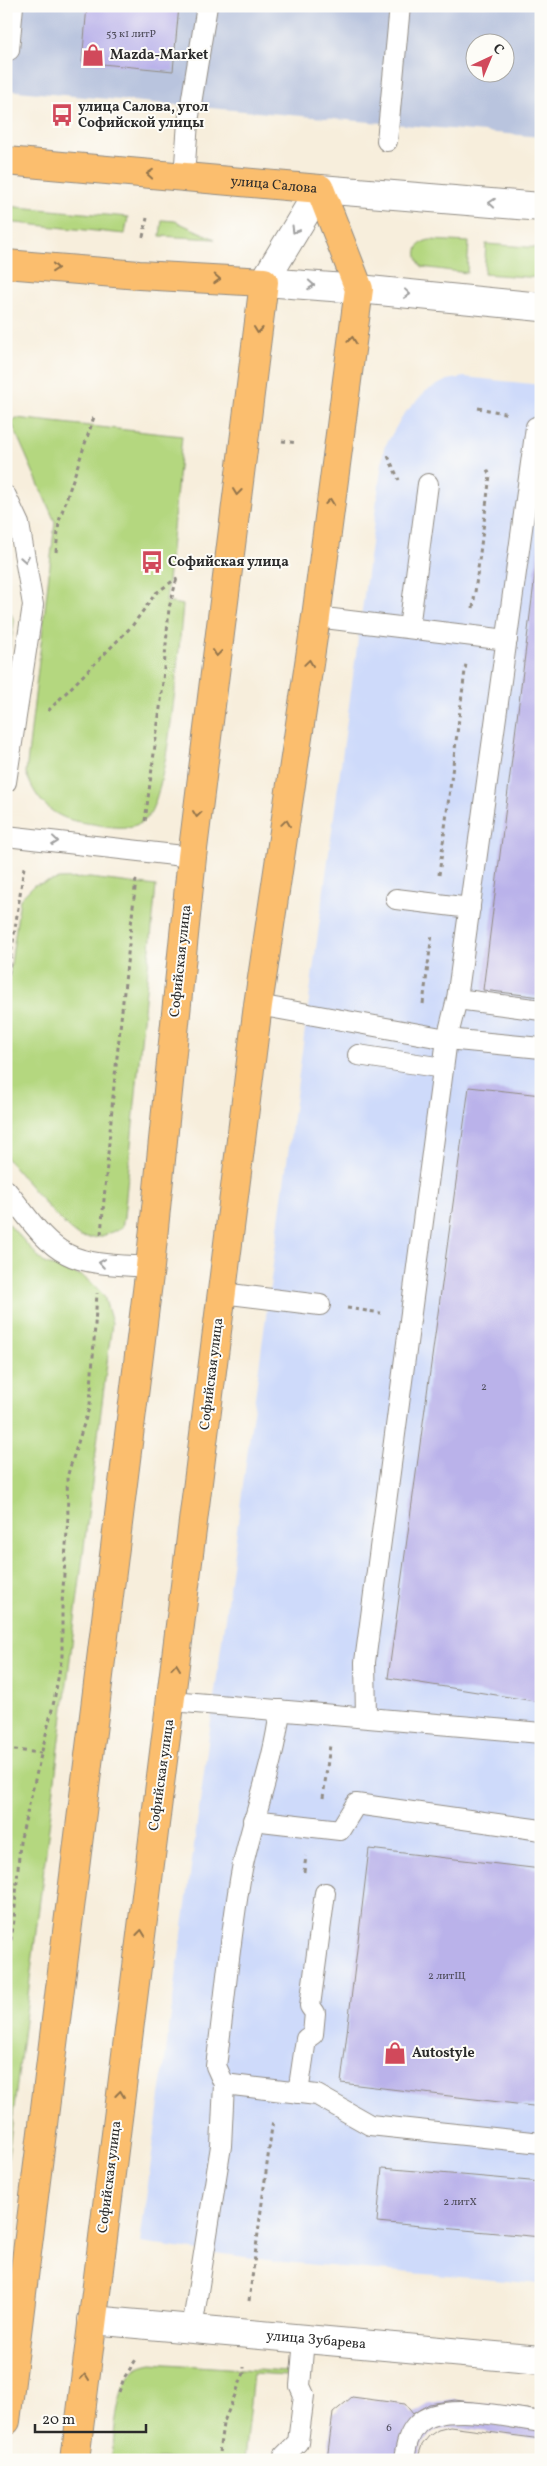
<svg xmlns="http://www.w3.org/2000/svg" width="547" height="2466" viewBox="0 0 547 2466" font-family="Vollkorn,serif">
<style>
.built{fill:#cedafa}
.industrial{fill:#b9c4de;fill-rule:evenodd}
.green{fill:#b4d77f;stroke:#708155}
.building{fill:#bab2ea}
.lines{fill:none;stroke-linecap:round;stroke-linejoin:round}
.service-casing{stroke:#918c84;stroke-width:22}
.minor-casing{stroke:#918c84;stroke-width:30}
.tertiary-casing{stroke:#918c84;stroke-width:30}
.primary-casing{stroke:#918c84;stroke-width:30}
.path{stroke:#918c84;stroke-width:3;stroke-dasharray:4 4;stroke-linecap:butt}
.service{stroke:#fff;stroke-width:20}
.minor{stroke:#fff;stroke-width:28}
.tertiary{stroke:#fff;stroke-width:28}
.primary{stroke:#fbbe6e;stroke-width:28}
.oneway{stroke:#93744c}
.oneway2{stroke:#a0a0a0}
.labels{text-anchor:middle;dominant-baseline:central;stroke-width:4;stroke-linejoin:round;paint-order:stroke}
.number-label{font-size:11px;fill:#4f4d5b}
.poi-label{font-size:14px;font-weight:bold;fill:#2b2b2b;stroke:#fdfcf7;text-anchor:start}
.street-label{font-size:14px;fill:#2b2b2b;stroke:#fdfcf7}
</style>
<rect width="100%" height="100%" fill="#fdfcf7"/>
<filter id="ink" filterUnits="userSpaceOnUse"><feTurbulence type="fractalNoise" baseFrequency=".02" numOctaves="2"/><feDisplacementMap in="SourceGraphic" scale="10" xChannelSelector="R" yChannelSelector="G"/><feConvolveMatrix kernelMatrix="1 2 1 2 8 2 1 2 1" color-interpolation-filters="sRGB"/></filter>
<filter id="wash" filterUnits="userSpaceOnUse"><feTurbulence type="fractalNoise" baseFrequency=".0096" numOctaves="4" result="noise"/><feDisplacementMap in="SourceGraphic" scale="20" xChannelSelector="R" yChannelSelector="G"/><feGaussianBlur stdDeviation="1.12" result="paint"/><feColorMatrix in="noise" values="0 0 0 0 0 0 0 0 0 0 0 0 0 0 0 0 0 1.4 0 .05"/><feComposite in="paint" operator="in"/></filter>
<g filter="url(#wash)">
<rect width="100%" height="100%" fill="#f7eedc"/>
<!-- built -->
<polygon class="built" points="464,377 541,385 541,2284 283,2262 140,2243 384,448 403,415 426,391 447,380"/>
<!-- industrial -->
<path class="industrial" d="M6,6H541V137L6,90ZM474,42H504V72H474Z"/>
<!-- green -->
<g class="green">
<polygon points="6,206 128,217 125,234 6,222"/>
<polygon points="162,220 175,221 215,239 160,236"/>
<path d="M430,240L469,242L467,273L422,267C413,256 415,242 430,240Z"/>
<polygon points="486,244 541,248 541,278 484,274"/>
<path d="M16,418L182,436L166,602L183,605C179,643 169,799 145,820C128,833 104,825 86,823C54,819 37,803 26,773L55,522L13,426L12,422Z"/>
<polygon points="6,610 11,613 14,622 6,671"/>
<path d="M90,878L156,886L124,1217L122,1227C110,1233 96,1241 81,1237C68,1234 19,1172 6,1158V1000L20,899L34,885L59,879Z"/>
<polygon points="6,1221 44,1263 82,1276 93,1284 104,1296 112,1323 6,2172"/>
<path d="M152,2363L287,2372V2376L253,2374L244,2460H112C114,2437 116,2386 134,2370C139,2366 146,2364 152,2363Z"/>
</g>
<g id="blocks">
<!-- building -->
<g class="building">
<polygon points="87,6 179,6 173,71 82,62"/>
<polygon points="540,535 541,535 541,997 483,990"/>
<polygon points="469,1087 541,1095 541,1702 388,1678"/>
<polygon points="369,1849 541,1869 541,2107 341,2083"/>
<polygon points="382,2168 541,2182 541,2237 377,2222"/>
<polygon points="352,2397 405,2404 413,2414 429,2404 455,2400 541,2411 541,2439 450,2427 438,2430 429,2436 422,2445 417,2460 327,2460 333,2413"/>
</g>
</g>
</g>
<g filter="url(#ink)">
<use href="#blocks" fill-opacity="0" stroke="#918c84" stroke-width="1"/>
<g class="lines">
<defs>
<g id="service">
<polyline points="6,50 9,50 13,6"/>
<polyline points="387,141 400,6"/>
<polyline points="184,177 188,122 207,6"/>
<polyline points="541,425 536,427 457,999 541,1010"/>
<polyline points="6,496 19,524 33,605 6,782"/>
<polyline points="316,617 507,640"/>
<polyline points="409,628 428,484"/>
<polyline points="6,836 192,857"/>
<polyline points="396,899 470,908"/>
<polyline points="258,1005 447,1039 541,1048"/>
<polyline points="358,1055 443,1068"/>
<path d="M6,1190C24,1211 42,1242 67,1254C89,1266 126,1265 150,1267"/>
<polyline points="222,1293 320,1305"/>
<polyline points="172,1701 541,1733"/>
<polyline points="366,1716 365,1662 447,1039 457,999"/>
<polyline points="253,1820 340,1830 356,1804 541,1830"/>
<polyline points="224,2084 317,2095 370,2125 541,2143"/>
<polyline points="298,2093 306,2039 313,2034 315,2013 310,2006 325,1893"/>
<path d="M192,2329L221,2146L224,2084L216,2066C225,2001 230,1934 242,1869C253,1816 274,1764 280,1710"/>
<polyline points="284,2460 284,2456 298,2442 304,2395 300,2386 304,2339"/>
<path d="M404,2460C406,2446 408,2435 417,2425C439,2400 511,2418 541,2422"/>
</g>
<g id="minor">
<path id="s1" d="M92,2320L541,2360"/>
</g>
<polyline id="tertiary" points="541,207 320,189 264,282 359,289 541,307"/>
<g id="primary">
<path id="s2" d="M6,161L320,189L359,289L316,617L258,1005L75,2460"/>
<polyline points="6,264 139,275 264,282 192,857 150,1267 6,2421"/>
</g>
</defs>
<!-- service casing -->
<use href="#service" class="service-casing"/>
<!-- minor casing -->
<use href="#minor" class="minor-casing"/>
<!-- tertiary casing -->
<use href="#tertiary" class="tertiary-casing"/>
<!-- primary casing -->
<use href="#primary" class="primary-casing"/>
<!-- path -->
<g class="path">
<polyline points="143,237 147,218"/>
<polyline points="478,408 509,414"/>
<polyline points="282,441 297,443"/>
<polyline points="388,456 399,480"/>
<polyline points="56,552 59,521 94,417"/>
<polyline points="473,608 490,475 486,468"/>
<polyline points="48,711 132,626 156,593 177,578"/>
<polyline points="145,821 162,693 169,608 177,578"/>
<polyline points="439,875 466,663"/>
<polyline points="6,990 24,867"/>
<polyline points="423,1004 432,934"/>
<polyline points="101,1234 114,1085 136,879"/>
<polyline points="347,1308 381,1313"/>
<polyline points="6,1749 41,1753"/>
<polyline points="323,1798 330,1745"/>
<polyline points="304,1872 306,1856"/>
<polyline points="6,1972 14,1920 20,1842 54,1701 62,1656 62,1603 68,1517 67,1477 90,1405 97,1293"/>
<polyline points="249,2301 273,2119"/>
<polyline points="119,2392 124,2378 137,2358"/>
<polyline points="218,2460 223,2424 244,2373 244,2367"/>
</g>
<!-- service -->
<use href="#service" class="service"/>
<!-- minor -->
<use href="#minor" class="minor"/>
<!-- tertiary -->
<use href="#tertiary" class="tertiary"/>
<!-- primary -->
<use href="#primary" class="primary"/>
</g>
<!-- one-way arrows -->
<defs><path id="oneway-chevron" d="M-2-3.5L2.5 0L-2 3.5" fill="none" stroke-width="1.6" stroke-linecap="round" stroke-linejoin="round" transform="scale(1.25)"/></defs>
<g class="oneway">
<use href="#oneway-chevron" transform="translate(150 174) rotate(-175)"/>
<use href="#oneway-chevron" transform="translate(55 268) rotate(5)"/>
<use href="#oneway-chevron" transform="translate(217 279) rotate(3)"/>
<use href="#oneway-chevron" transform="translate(258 330) rotate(97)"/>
<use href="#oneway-chevron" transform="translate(352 340) rotate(-82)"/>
<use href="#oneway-chevron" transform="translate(237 492) rotate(97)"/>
<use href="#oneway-chevron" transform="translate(330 502) rotate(-83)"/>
<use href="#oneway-chevron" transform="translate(217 653) rotate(97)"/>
<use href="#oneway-chevron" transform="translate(309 663) rotate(-82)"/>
<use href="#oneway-chevron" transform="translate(197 814) rotate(97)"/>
<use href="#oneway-chevron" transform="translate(286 823) rotate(-82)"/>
<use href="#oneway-chevron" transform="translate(176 1667) rotate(-83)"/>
<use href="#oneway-chevron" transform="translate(141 1933) rotate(-83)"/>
<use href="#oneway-chevron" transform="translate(120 2094) rotate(-83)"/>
<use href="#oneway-chevron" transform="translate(85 2377) rotate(-83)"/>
</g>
<g class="oneway2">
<use href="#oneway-chevron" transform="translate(492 203) rotate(-175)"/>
<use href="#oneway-chevron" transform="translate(295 230) rotate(121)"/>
<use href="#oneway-chevron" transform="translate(311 285) rotate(4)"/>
<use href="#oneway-chevron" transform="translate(407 294) rotate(6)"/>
<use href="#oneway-chevron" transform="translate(25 559) rotate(80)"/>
<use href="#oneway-chevron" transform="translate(55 841) rotate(6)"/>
<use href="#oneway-chevron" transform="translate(102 1263) rotate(-172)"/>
</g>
</g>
<!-- icons -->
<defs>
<symbol id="shop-bare" viewBox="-9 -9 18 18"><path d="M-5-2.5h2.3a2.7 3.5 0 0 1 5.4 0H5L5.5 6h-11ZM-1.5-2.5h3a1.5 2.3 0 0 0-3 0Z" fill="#d1495b" stroke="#fdfcf7" stroke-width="2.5" paint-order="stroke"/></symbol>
<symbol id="bus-bare" viewBox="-9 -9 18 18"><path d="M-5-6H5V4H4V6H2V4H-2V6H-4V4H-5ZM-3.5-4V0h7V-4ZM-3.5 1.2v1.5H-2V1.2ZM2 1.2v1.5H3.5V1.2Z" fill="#d1495b" stroke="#fdfcf7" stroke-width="2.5" paint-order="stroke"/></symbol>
</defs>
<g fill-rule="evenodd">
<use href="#shop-bare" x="77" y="39" width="32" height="32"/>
<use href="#bus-bare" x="46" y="99" width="32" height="32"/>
<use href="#bus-bare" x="136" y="546" width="32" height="32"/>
<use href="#shop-bare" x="379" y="2037" width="32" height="32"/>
</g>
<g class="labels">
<!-- number labels -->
<g class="number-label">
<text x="131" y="34">53 к1 литР</text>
<text x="484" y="1387">2</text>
<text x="447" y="1976">2 литЩ</text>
<text x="460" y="2202">2 литХ</text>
<text x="389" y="2428">6</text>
</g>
<!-- poi labels -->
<g class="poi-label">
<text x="110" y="55">Mazda-Market</text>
<text x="78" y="107">улица Салова, угол<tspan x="78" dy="16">Софийской улицы</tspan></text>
<text x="168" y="562">Софийская улица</text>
<text x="412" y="2053">Autostyle</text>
</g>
<!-- street labels -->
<g class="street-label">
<text stroke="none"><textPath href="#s2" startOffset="269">улица Салова</textPath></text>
<text transform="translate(181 961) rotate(-84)">Софийская улица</text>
<text transform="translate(212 1374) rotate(-83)">Софийская улица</text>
<text transform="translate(162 1775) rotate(-82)">Софийская улица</text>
<text transform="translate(110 2177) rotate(-83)">Софийская улица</text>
<text stroke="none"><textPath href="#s1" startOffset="225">улица Зубарева</textPath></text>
</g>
</g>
<!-- margin -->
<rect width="547" height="2466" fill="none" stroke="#fdfcf7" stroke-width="25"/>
<!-- north arrow -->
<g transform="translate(490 58) rotate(44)"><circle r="24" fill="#fdfcf7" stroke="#a9a8a5"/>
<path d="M0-4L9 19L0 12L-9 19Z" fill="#d1495b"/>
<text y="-8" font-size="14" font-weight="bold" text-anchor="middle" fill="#2b2b2b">С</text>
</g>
<!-- scale -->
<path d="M35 2424v8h111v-8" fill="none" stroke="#2b2b2b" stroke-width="2.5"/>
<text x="42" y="2424" font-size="15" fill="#2b2b2b" stroke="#fdfcf7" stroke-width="4" paint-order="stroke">20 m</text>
</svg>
